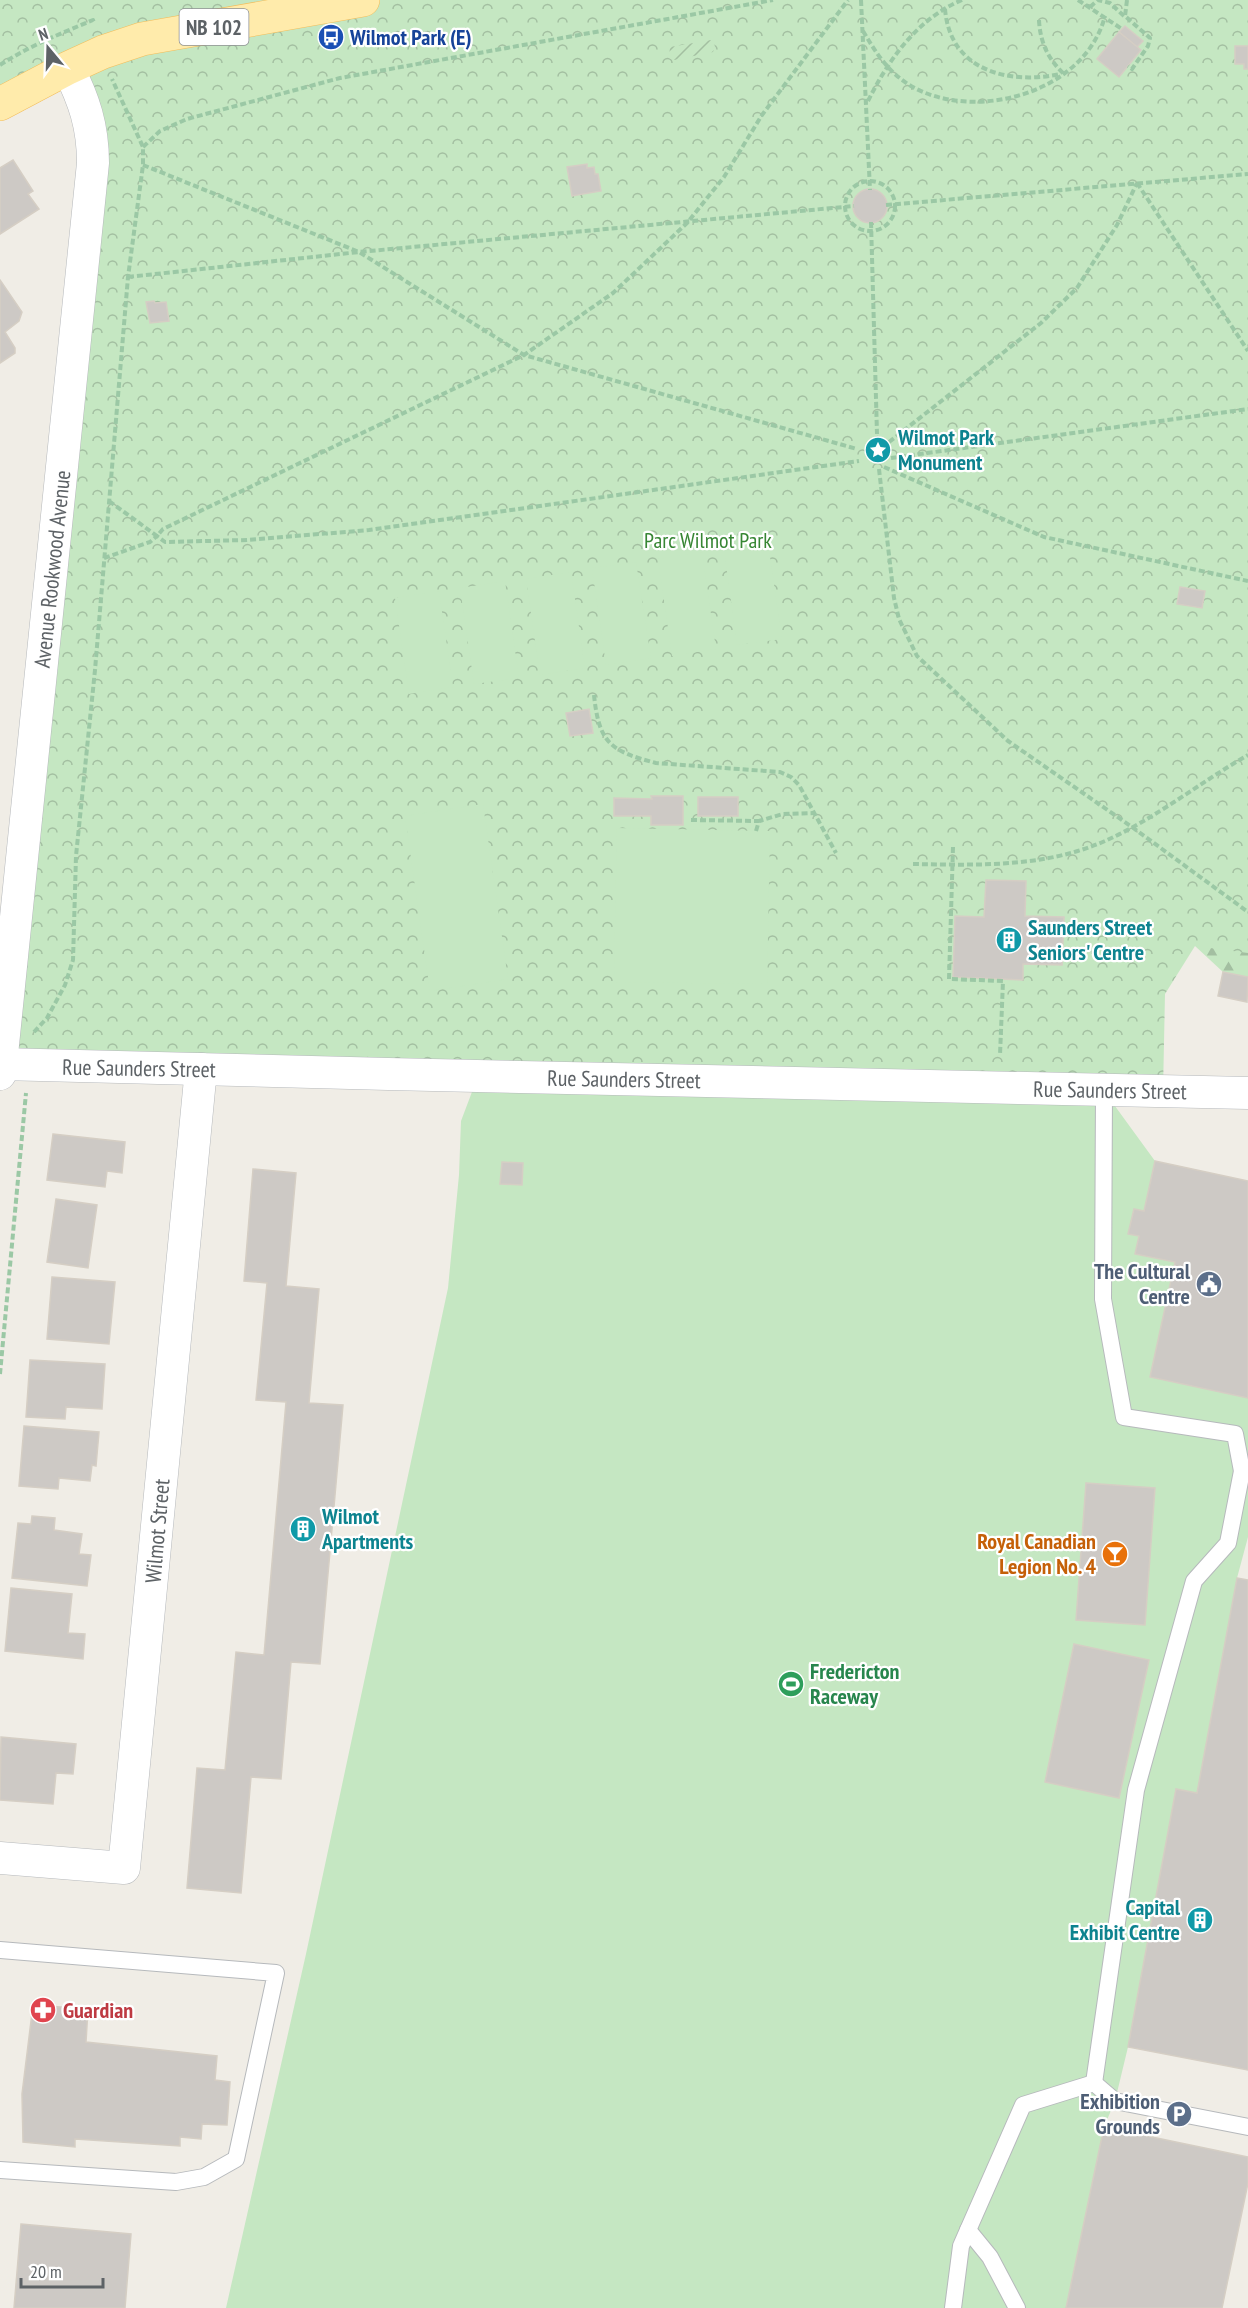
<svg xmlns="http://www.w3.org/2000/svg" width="1248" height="2308" viewBox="0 0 1248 2308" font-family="'PT Sans Narrow',sans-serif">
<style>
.forest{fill:url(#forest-firs)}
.park{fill:url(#park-crowns)}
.garden{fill:url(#garden-furrows)}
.pitch{fill:#c5e7c2}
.building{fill:#cdc9c5;stroke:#d5cec4;stroke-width:1.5}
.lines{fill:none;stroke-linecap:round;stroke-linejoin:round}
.lane-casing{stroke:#b6b9bc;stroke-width:18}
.street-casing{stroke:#b6b9bc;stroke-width:33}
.primary-casing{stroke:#f3bd5b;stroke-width:34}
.path{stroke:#9bc8a5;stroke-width:4;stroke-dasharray:6 3;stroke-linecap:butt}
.lane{stroke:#fff;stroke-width:16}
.street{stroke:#fff;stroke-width:32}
.primary{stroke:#ffebab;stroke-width:33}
.labels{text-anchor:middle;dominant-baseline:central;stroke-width:4.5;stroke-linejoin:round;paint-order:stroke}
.shield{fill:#fff;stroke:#8e9194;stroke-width:1.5}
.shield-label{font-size:21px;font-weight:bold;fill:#5d6266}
.transit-label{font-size:22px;font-weight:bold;fill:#164399;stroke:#fff;text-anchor:start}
.culture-label{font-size:22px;font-weight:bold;fill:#0d838f;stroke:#fff;text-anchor:start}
.park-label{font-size:22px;fill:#378634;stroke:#fff}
.street-label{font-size:22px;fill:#5d6266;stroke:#fff}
.service-label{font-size:22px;font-weight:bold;fill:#4e5e75;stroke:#fff;text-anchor:end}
.food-label{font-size:22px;font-weight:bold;fill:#c56008;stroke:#fff;text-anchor:end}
.leisure-label{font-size:22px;font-weight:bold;fill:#27864d;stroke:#fff;text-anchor:start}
.health-label{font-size:22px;font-weight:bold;fill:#be3a42;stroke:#fff;text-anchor:start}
</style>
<defs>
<pattern id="forest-firs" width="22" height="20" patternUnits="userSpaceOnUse" patternTransform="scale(1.5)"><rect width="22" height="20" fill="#c5e7c2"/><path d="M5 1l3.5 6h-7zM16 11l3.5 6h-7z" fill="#a3bfa1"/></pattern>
<pattern id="park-crowns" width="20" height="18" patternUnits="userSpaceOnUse" patternTransform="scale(1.5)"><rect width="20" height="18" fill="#c5e7c2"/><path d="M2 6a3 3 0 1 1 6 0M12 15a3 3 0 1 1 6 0" fill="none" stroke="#a3bfa1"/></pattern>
<pattern id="garden-furrows" width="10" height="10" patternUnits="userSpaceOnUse" patternTransform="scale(1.5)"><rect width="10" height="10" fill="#c5e7c2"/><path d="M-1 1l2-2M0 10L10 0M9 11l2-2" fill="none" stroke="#a3bfa1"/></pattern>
</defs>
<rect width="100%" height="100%" fill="#f0ede6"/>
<!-- forest -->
<polygon class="forest" points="1248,925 1248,977 1223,972 1195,946"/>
<!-- park -->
<polygon class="park" points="0,0 1248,0 1248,953 1195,946 1165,994 1163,1092 1,1064 93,163 75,83 0,104"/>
<!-- garden -->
<polygon class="garden" points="711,40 715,46 713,52 674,60 669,58 670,47"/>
<!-- pitch -->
<g class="pitch">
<polygon points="768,543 782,639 737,645 724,550"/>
<polygon points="702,552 716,649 672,656 658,559"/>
<polygon points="636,562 651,658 606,665 592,568"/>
<polygon points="571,572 585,668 540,675 526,579"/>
<polygon points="505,581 519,678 474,684 460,588"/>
<polygon points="439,591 453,687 409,694 395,598"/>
<polygon points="483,804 508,979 430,991 405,816"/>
<polygon points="617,828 770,831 767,984 614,982"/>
<polygon points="478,1076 1104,1091 1155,1161 1144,1211 1134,1209 1129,1233 1139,1236 1135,1254 1175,1262 1150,1377 1248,1398 1248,1537 1237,1578 1197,1793 1176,1790 1128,2047 1115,2101 1104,2127 1066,2308 226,2308 306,1954 448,1288 459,1175 461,1121"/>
</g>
<!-- building -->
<g class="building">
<polygon points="1125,26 1143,41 1137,47 1119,32"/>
<polygon points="1119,32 1141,50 1119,77 1097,59"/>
<polygon points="1235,46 1248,46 1248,69 1244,69 1244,64 1235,64"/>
<polygon points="13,160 33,191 28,194 39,209 0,234 0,168"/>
<polygon points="587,164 587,168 594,167 595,174 598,174 601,191 572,196 567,167"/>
<circle cx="870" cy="206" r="17"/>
<polygon points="0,280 22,312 19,321 5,332 15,348 15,353 0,363"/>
<polygon points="154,301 155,303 166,302 169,321 150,323 146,302"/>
<polygon points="1180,587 1205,591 1202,608 1177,604"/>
<polygon points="589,709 593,733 570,736 566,713"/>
<polygon points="651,796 683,796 683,825 651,825 651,816 614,816 614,798 652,799"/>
<rect x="698" y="797" width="40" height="19"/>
<polygon points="986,880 1026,881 1025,916 1064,917 1062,965 1023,964 1023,980 953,977 955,916 984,917"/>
<polygon points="1223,972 1248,977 1247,1002 1218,996"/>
<polygon points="53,1134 125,1142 122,1173 107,1171 105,1187 47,1180"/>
<polygon points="1155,1161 1248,1181 1248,1398 1150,1377 1175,1262 1135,1254 1139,1236 1128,1234 1134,1209 1144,1211"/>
<polygon points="502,1162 523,1163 522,1185 500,1184"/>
<polygon points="253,1169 296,1173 286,1286 319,1289 309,1403 343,1405 320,1664 291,1662 281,1779 251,1777 241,1893 187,1888 197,1768 225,1770 236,1652 264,1655 286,1402 256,1400 267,1283 244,1281"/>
<polygon points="56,1199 97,1205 88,1268 47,1262"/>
<polygon points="52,1277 115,1282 109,1344 47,1339"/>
<polygon points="30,1360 105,1364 102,1409 66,1407 65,1419 26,1417"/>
<polygon points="24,1426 99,1432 96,1466 92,1465 90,1481 59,1478 58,1489 19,1486"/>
<polygon points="1086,1483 1155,1488 1145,1625 1076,1620"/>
<polygon points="32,1516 55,1518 54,1530 82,1534 79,1554 91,1555 87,1586 12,1578 18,1523 31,1524"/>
<polygon points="1237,1578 1248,1580 1248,2070 1128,2047 1176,1789 1197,1793"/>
<polygon points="11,1588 72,1594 68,1633 85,1634 83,1659 5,1651"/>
<polygon points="1074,1644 1149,1660 1119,1798 1045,1782"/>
<polygon points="1,1737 76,1744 73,1774 56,1773 53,1804 0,1800"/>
<polygon points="33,2005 88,2009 86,2042 217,2056 215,2080 230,2082 227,2125 202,2124 201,2139 180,2137 180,2146 75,2139 75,2147 23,2142 22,2094"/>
<polygon points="1104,2127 1248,2157 1248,2183 1222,2308 1066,2308"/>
<polygon points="21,2224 131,2234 125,2308 14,2308"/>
</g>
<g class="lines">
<defs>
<g id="lane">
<polyline points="1104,1091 1103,1299 1124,1417 1235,1434 1242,1471"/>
<polyline points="0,1950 276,1973 236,2159 204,2177 176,2182 0,2170"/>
<polyline points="1094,2083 1136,1790 1194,1581 1228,1543 1242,1471 1248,1472"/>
<polyline points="1094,2083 1115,2101 1248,2127"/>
<polyline points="968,2230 990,2257 1017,2308"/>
<polyline points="953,2308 961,2246 1023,2105 1094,2083"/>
</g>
<g id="street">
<polyline points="0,1064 388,1074 1248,1093"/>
<path d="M0,1074L93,163C93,126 84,100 68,68"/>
<polyline points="0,1858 124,1868 201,1069"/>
</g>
<polyline id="primary" points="0,104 68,68 103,52 142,39 363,0"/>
</defs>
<!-- lane casing -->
<use href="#lane" class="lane-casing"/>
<!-- street casing -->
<use href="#street" class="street-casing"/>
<!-- primary casing -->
<use href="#primary" class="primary-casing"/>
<!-- path -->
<g class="path">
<polyline points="861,0 870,190"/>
<polyline points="1078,0 1122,29"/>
<polyline points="1127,0 1125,16 1150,38 1148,46 1132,69 1128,66"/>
<polyline points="1090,7 1098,0 1110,3 1124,16"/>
<path d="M945,9C950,71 1009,85 1060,74"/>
<path d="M1039,20C1040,42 1048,59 1064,74"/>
<path d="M863,31C876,53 888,72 911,86C975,123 1085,93 1105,16"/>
<path d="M0,65C29,46 62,33 93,20L94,23"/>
<path d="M868,101C889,59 917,19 962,0"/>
<polyline points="143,147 160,131 187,119 340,78 773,0"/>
<polyline points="143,165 359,252 524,355 857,449"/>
<circle cx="870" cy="206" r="25"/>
<polyline points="1137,183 1248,351"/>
<polyline points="886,205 1248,174"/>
<polyline points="871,222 877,434"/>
<polyline points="128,277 359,252 854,206"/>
<polyline points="889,442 1041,323 1077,288 1117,225 1137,183"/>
<polyline points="891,458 1248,409"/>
<polyline points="884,467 1044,537 1248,581"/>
<polyline points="879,469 894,598 899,619 917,656 1008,741 1132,827 1248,912"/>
<polyline points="109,501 157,536 163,529 524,355 613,293 687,223 724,177 762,115 848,0"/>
<polyline points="104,558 150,542 157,536 165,542 247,540 369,530 859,461"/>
<path d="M594,695C599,743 610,751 656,763L780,772L791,777L799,785L836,853"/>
<polyline points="691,820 759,821"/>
<polyline points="756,831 759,821 783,814 815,813"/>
<polyline points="953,847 949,979 1003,981 1000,1055"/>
<path d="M913,864C969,865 1028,867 1081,850C1139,832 1195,785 1248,755"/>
<polyline points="34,1032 47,1018 65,985 73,960 76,856 95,670 128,277 143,165 143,147 112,79"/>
<polyline points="0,1374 26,1093"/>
</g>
<!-- lane -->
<use href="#lane" class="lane"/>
<!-- street -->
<use href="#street" class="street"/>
<!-- primary -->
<use href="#primary" class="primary"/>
</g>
<!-- icons -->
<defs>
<symbol id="bus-disc" viewBox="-11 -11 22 22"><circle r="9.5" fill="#1a4fb4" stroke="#fff"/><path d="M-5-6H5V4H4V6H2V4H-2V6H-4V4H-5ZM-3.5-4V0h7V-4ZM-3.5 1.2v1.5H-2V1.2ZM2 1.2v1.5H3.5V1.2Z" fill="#fff"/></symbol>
<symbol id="sight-disc" viewBox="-11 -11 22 22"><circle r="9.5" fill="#0f9aa8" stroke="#fff"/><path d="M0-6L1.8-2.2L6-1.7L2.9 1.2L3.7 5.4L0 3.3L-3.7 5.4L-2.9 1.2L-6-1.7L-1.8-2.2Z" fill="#fff"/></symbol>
<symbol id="building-disc" viewBox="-11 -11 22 22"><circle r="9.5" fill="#0f9aa8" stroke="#fff"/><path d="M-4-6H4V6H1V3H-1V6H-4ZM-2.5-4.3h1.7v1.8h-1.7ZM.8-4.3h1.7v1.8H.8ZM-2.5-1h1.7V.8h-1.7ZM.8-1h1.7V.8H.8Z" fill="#fff"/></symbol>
<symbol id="civic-disc" viewBox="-11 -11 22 22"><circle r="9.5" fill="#5c6f8a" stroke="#fff"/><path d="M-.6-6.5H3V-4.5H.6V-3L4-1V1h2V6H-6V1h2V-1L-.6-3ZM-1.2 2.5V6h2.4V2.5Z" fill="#fff"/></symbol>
<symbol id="bar-disc" viewBox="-11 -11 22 22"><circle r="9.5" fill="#e8710a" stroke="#fff"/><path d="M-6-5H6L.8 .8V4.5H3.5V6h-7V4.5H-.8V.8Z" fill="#fff"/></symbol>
<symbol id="stadium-disc" viewBox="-11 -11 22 22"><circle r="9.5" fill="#2e9e5b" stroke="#fff"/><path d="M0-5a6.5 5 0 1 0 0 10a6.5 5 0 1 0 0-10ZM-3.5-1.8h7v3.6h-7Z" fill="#fff"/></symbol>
<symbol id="pharmacy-disc" viewBox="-11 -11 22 22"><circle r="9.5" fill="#e0444e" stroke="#fff"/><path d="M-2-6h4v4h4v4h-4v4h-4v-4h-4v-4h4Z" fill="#fff"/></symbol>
<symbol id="parking-disc" viewBox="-11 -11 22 22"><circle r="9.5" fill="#5c6f8a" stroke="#fff"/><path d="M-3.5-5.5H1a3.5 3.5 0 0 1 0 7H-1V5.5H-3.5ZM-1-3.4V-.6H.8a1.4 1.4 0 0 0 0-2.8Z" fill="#fff"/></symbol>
</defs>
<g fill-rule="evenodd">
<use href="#bus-disc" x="316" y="22" width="30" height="30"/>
<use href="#sight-disc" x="863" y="435" width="30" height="30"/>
<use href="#building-disc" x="994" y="925" width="30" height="30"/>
<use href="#civic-disc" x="1194" y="1269" width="30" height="30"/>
<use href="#building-disc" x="288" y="1514" width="30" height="30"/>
<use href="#bar-disc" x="1100" y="1539" width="30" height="30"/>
<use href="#stadium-disc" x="776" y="1669" width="30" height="30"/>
<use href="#building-disc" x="1185" y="1905" width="30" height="30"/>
<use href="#pharmacy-disc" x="28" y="1995" width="30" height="30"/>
<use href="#parking-disc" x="1164" y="2099" width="30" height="30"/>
</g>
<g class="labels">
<!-- shield labels -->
<rect class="shield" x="179.5" y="9" width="69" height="36" rx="4.5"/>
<g class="shield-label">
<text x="214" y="27">NB 102</text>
</g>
<!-- transit labels -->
<g class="transit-label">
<text x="350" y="37">Wilmot Park (E)</text>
</g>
<!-- culture labels -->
<g class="culture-label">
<text x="898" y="437">Wilmot Park<tspan x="898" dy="25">Monument</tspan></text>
<text x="1028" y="927">Saunders Street<tspan x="1028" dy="25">Seniors' Centre</tspan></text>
<text x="322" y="1516">Wilmot<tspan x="322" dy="25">Apartments</tspan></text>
<text x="1180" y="1907" text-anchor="end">Capital<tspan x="1180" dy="25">Exhibit Centre</tspan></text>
</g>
<!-- park labels -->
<g class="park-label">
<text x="708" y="540">Parc Wilmot Park</text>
</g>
<!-- street labels -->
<g class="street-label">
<text transform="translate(52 569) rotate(-84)">Avenue Rookwood Avenue</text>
<text transform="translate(139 1068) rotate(1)">Rue Saunders Street</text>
<text transform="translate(624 1079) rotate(1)">Rue Saunders Street</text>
<text transform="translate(1110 1090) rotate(1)">Rue Saunders Street</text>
<text transform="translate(157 1531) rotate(-85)">Wilmot Street</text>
</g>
<!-- service labels -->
<g class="service-label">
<text x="1190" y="1271">The Cultural<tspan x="1190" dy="25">Centre</tspan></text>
<text x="1160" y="2101">Exhibition<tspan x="1160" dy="25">Grounds</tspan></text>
</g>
<!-- food labels -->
<g class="food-label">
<text x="1096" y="1541">Royal Canadian<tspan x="1096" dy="25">Legion No. 4</tspan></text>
</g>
<!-- leisure labels -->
<g class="leisure-label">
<text x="810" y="1671">Fredericton<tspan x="810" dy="25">Raceway</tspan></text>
</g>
<!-- health labels -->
<g class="health-label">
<text x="63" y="2010">Guardian</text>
</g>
</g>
<!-- north arrow -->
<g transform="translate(48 48) rotate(341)" stroke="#ffffff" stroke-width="4.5" paint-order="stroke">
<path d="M0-4.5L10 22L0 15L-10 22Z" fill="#5d6266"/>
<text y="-9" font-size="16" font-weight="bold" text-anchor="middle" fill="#5d6266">N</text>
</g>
<!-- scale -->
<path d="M21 2278v9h82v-9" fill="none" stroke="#5d6266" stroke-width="3"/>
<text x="30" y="2278" font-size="18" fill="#5d6266" stroke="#ffffff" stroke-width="4.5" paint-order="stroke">20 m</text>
</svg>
